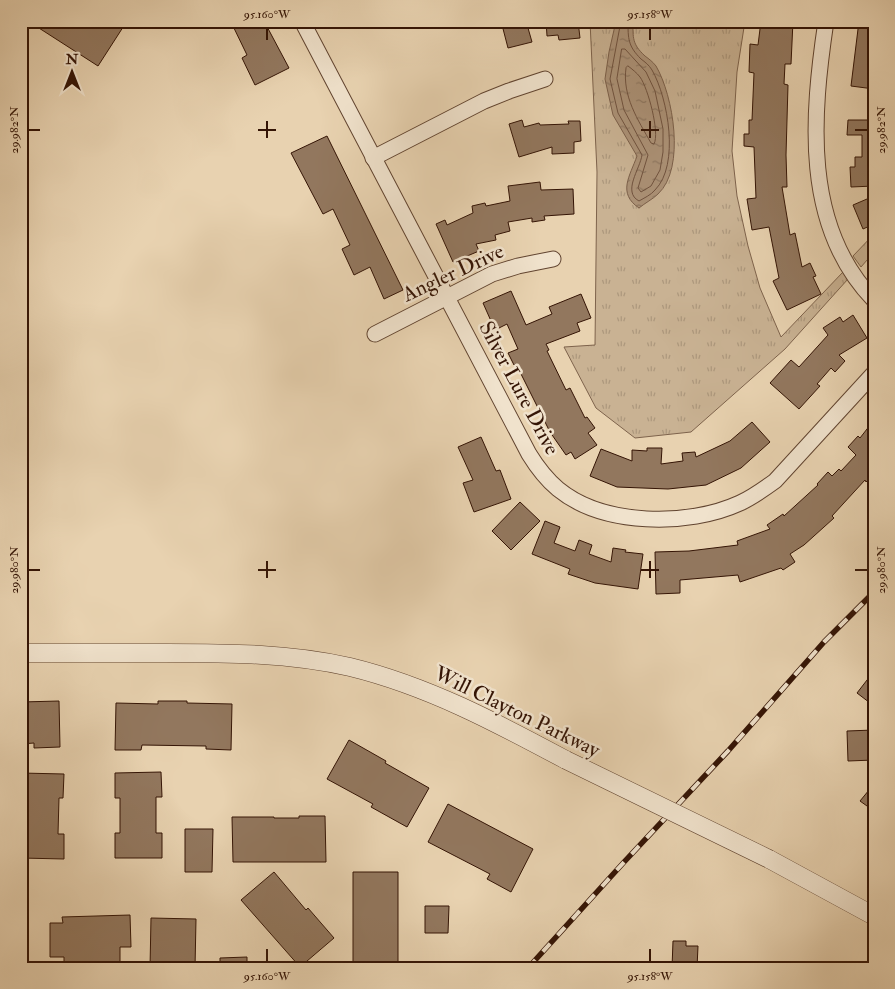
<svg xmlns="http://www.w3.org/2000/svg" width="895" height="989" viewBox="0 0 895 989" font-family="'IM FELL Double Pica',serif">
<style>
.grass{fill:url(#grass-tufts);stroke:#7e634c}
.water{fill:url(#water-ripples);stroke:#7b5f49}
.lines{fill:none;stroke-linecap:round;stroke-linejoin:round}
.shore{stroke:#70523e;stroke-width:1}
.building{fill:#92775e;stroke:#341405}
.minor-casing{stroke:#614430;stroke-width:17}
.tertiary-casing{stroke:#614430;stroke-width:19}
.minor{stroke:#f0e2cc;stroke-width:15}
.tertiary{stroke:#f0e2cc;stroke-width:18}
.rail-casing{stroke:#341405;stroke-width:5.5}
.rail{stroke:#f0e2cc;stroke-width:4;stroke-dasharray:11;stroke-linecap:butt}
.tertiary-bridge-casing{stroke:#614430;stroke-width:19;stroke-linecap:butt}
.tertiary-bridge{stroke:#f0e2cc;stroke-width:18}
.ticks{fill:none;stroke:#341405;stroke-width:2}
.labels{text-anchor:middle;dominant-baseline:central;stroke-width:5;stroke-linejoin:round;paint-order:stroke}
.street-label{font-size:21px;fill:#341405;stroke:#f0e2cc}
.neatline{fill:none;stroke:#341405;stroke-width:2}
.ticks-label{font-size:12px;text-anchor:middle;fill:#341405}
</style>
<defs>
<pattern id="grass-tufts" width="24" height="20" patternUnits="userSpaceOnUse" patternTransform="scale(1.25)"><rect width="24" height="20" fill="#c9b293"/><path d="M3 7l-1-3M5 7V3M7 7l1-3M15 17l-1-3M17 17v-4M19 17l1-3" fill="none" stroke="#ad987d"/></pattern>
<pattern id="water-ripples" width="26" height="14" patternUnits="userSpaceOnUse" patternTransform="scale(1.25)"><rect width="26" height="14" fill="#ab9176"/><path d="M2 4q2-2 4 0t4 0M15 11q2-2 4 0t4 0" fill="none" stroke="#8c755f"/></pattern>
</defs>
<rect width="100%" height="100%" fill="#e8d2b0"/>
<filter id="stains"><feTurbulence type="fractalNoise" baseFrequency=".004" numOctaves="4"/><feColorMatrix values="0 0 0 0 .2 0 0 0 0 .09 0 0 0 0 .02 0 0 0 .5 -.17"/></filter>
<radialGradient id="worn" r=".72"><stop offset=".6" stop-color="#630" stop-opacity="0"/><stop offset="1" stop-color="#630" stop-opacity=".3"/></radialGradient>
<!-- grass -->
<g class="grass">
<polygon points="590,21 745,21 737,72 732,151 737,196 748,246 760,288 781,337 843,272 848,279 785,349 691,432 635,438 596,408 564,347 595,345 597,172"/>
<polygon points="874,234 874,252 861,267 853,256"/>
</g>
<!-- water -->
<path class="water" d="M616,21H633C633,38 632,44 645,56C649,59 653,62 656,66C673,95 686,168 658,194C653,199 645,203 639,208C617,193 630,176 637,156L613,115L605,79L609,52Z"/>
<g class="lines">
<!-- shore -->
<g class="shore">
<path d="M621,21L610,79L618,113L642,155C640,169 622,192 639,201C644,198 651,195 655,190C680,165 668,98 652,70C649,65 645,62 641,59C628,46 628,39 628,21"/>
<polygon points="622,49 625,49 646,72 655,91 663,129 663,152 660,170 651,186 641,192 638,188 648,155 624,110 617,79"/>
<path d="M628,66C632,69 637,73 640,77C648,88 660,133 654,144L651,143C638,120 622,96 626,68Z"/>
</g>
</g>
<!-- building -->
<g class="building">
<polygon points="28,21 127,21 98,66"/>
<polygon points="237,21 264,21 289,68 255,85 242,58 247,55 232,24"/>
<polygon points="501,21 526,21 532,42 508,48"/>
<polygon points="546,21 578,21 580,38 559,40 558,35 547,36"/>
<polygon points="761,21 793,21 791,64 785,64 784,84 788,85 786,155 787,187 782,187 790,235 795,233 802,267 810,263 816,276 813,277 821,294 787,310 773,281 779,278 769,227 752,230 747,199 756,198 754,147 744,146 744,134 749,134 749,120 752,120 754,73 749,72 750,44 758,45"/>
<polygon points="859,21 874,21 874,89 851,86"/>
<polygon points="522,120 524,127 539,123 540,125 569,124 568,121 580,121 581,141 574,142 574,153 552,154 552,147 519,157 509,124"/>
<polygon points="848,120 874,120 874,186 851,187 850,167 855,167 855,157 862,157 862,135 847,135"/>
<polygon points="327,136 403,290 384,299 370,267 354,275 342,249 350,245 333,209 323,214 291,153"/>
<polygon points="540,182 541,190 573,189 574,214 544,216 545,220 532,222 532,218 508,222 510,231 495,235 496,240 476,244 479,251 453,262 436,224 445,220 447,225 473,213 472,206 485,203 486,206 510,201 508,186"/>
<polygon points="874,196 874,224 863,229 853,205"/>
<polygon points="511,291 526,325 552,314 549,307 581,294 591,318 577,323 580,331 546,344 549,350 547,351 566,390 570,388 585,418 587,417 595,428 588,433 597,445 575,459 571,452 566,455 550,432 516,364 514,365 508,353 518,349 507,324 495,330 483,303"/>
<polygon points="853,315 867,338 839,355 845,361 835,372 831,368 817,384 820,386 799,409 770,383 791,360 799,367 828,335 823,328 840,317 843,322"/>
<polygon points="874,420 874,474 866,482 865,480 832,516 834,518 804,545 790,554 795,562 783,570 781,568 740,582 738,575 680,580 680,593 656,594 655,552 689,551 738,545 737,541 770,529 767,525 783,514 784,516 818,485 817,484 828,472 832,476 839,469 841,471 856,455 848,447 858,436 860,438"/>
<polygon points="752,422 770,442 741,468 706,485 668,489 617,487 590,476 601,449 632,461 632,450 647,451 647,448 662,448 661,464 683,461 682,453 695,452 696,457 730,441"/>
<polygon points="481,437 496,471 500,470 511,499 474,512 463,483 473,480 458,447"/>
<polygon points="520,502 540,521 511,550 492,531"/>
<polygon points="545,521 560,527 554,543 575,551 579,540 592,545 589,554 611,562 613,548 626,550 625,552 643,554 638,589 595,583 568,574 570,569 532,554"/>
<polygon points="874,671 874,706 857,693"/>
<polygon points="59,701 60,747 34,748 34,743 21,744 21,702"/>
<polygon points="158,701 187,701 187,703 232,704 231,750 206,749 206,746 142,745 141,750 115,750 116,703 158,704"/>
<polygon points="874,730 874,760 848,761 847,731"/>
<polygon points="349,740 386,761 385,763 429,788 407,827 371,807 373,804 327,779"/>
<polygon points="161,772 162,797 156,797 156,833 162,833 162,858 115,858 115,833 120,833 120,798 115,798 115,773"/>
<polygon points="21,773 64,774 63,798 59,798 58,834 64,834 64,859 21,858"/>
<polygon points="874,784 874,811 860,801"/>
<polygon points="448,804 533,849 511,892 487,879 490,874 428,842"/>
<polygon points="299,816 325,816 326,862 233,862 232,817 274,817 274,818 299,818"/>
<polygon points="185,829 213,829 212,872 185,872"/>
<polygon points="274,872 306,910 308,908 334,938 300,967 241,900"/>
<polygon points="353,872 398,872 398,964 353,965"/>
<polygon points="425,906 449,906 448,933 425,933"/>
<polygon points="130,915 131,947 120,947 120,962 64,963 64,957 50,957 50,923 63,923 62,917"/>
<polygon points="151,918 196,919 195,968 150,968"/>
<polygon points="673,941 686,941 686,946 698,946 697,968 672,968"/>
<polygon points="247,957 247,968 220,968 220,958"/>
</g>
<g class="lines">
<defs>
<g id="minor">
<path d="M302,21L529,454C537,467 546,479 558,489C603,526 688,527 740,503C753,497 764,489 775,481L874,373"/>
<path d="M826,21C812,115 802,226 874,300"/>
<polyline points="373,158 484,101 509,91 545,79"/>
<polyline points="375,334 492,274 518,266 553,259"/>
</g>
<g id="tertiary">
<path d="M21,653C69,653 117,653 166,653C228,653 289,653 350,667C428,686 497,723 566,760"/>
<polyline points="769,859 874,916"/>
</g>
</defs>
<!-- minor casing -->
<use href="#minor" class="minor-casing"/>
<!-- tertiary casing -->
<use href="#tertiary" class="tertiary-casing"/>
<!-- minor -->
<use href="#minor" class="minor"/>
<!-- tertiary -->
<use href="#tertiary" class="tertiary"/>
<defs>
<polyline id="rail" points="528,968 625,861 728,751 824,642 874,592"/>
</defs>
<!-- rail casing -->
<use href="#rail" class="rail-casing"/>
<!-- rail -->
<use href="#rail" class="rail"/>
<defs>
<polyline id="tertiary-bridge" points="566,760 769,859"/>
</defs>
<!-- tertiary-bridge casing -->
<use href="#tertiary-bridge" class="tertiary-bridge-casing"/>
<!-- tertiary-bridge -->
<use href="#tertiary-bridge" class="tertiary-bridge"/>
</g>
<!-- ticks -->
<path class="ticks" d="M267,28V40M650,28V40M267,121V138M650,121V138M28,130H40M258,130H276M641,130H659M855,130H868M267,561V578M650,561V578M28,570H40M258,570H276M641,570H659M855,570H868M267,949V962M650,949V962"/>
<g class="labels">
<!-- street labels -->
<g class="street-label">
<text transform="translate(453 273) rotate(-25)">Angler Drive</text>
<text transform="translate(519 388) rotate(62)">Silver Lure Drive</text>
<text transform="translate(517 712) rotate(26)">Will Clayton Parkway</text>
</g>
</g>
<!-- margin -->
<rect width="895" height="989" fill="none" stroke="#e8d2b0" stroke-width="55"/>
<!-- north arrow -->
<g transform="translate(72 72)" stroke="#f0e2cc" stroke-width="4" paint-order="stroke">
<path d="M0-4L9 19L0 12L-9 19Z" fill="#341405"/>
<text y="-8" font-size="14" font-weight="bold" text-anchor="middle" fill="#341405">N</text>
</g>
<rect x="28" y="28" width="840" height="934" class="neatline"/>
<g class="ticks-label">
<text x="267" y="18">95.160°W</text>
<text x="650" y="18">95.158°W</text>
<text transform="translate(14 130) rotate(-90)" y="4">29.982°N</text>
<text transform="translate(881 130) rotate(-90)" y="4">29.982°N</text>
<text transform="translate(14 570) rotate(-90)" y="4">29.980°N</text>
<text transform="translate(881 570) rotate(-90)" y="4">29.980°N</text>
<text x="267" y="980">95.160°W</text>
<text x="650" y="980">95.158°W</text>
</g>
<rect width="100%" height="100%" filter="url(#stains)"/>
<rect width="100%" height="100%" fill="url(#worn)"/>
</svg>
